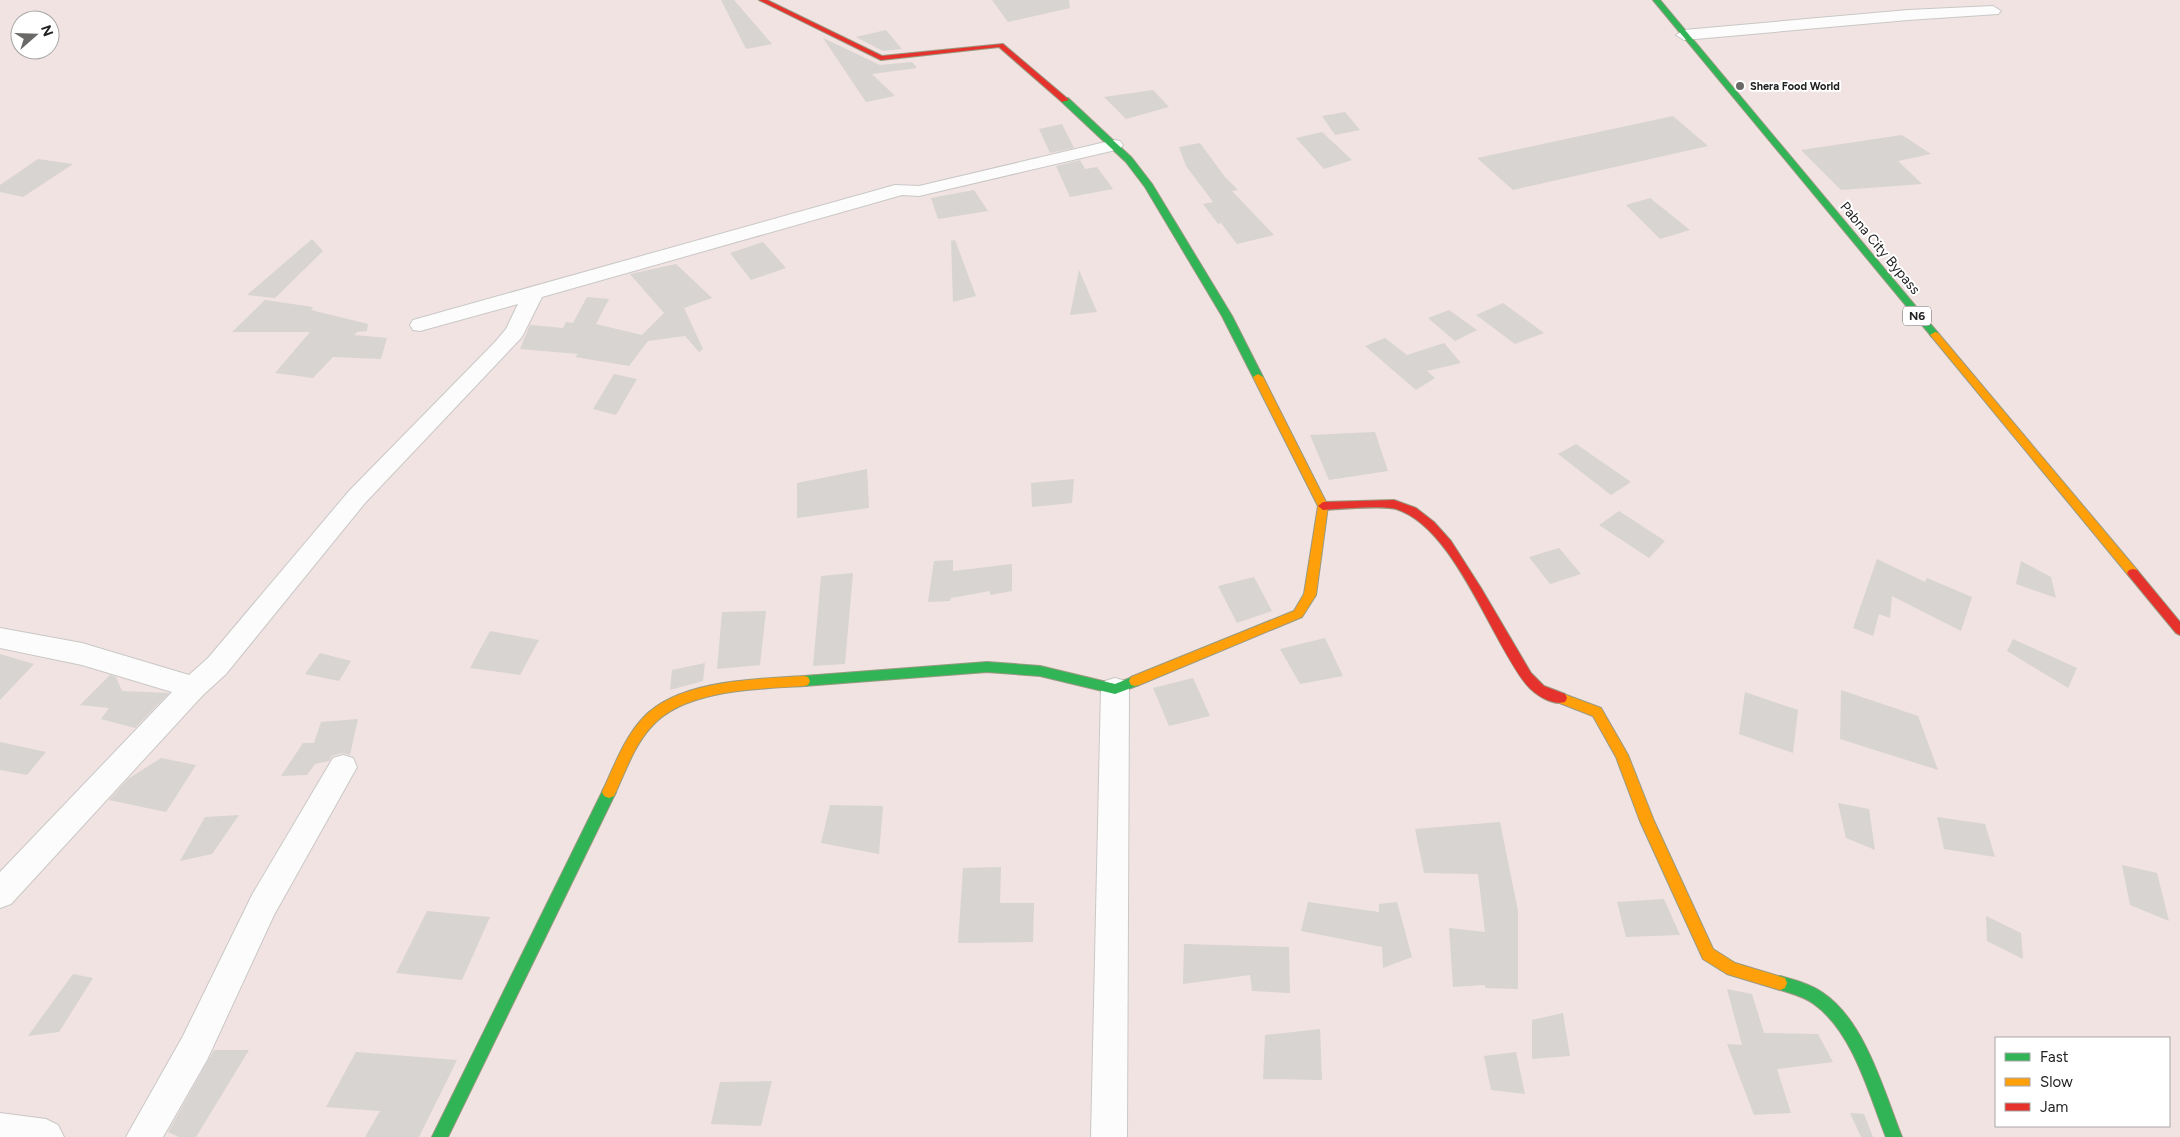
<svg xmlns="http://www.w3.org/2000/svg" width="2180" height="1137" viewBox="0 0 2180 1137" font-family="Figtree,sans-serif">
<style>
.commercial{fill:#f1e3e1;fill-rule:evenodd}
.building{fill:#d7d4d2}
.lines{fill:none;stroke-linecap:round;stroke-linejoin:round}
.street-casing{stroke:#c9c8c7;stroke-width:2}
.fast-casing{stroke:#999a82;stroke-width:2}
.slow-casing{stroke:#999a82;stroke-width:2}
.jam-casing{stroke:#999a82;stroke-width:2}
.street{fill:#fdfcfc;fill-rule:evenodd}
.fast{fill:#30b455;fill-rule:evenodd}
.slow{fill:#ff9f0a;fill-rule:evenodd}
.jam{fill:#e5322d;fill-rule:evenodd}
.poi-dot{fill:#6a6968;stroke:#fff;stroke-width:2}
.labels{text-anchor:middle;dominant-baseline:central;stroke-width:4;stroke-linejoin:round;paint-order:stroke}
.far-poi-label{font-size:11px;font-weight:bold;fill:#222;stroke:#fff;text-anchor:start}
.shield{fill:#fff;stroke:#646464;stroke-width:1}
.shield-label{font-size:12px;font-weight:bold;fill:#222}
.street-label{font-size:14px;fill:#222;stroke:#fff}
</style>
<rect width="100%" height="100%" fill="#f0eeeb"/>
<!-- commercial -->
<path class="commercial" d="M0,0H2180V1137H0ZM20,20H50V50H20ZM1996,1038H2169V1126H1996Z"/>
<!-- building -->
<g class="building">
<polygon points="721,0 734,0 772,44 746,49"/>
<polygon points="992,0 1069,0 1070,8 1008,22"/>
<polygon points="886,30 902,49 883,51 856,37"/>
<polygon points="823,38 880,65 912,62 917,68 872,74 895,96 866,102"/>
<polygon points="1153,90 1169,107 1126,119 1104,97"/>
<polygon points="1345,112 1360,130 1335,135 1322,116"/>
<polygon points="1673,116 1708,146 1513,190 1477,158"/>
<polygon points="1062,124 1074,148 1050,153 1039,129"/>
<polygon points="1322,132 1352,160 1324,169 1296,138"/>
<polygon points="1902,135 1931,154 1898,161 1922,184 1841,190 1801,150"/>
<polygon points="1200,143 1225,177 1238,190 1232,191 1274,235 1237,244 1221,223 1218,224 1203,204 1213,202 1186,166 1179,147"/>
<polygon points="38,159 73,164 23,197 0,192 0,185"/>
<polygon points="1080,160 1085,169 1097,167 1113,189 1070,197 1056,166"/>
<polygon points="974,190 988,211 938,219 931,198"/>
<polygon points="1650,198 1690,230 1660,239 1626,205"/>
<polygon points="312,239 323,251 275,298 247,295"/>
<polygon points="955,240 976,296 953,302 951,241"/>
<polygon points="763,242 786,268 751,280 730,253"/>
<polygon points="676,264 712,298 684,308 703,349 699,352 685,336 648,341 629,366 575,357 578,354 520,349 530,325 563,328 566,322 573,323 587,297 609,299 596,324 642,335 664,313 630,274"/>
<polygon points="1079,270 1097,312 1070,315"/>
<polygon points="265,300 313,307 311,310 368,324 367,331 357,332 354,335 387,338 381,359 333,357 313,378 275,373 310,332 232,332"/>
<polygon points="1503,303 1544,333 1515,344 1476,315"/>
<polygon points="1449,310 1477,330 1455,341 1428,318"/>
<polygon points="1385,338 1407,355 1444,343 1461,363 1427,371 1435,378 1416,390 1365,346"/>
<polygon points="614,374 637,379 616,415 593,409"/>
<polygon points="1375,432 1388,471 1329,480 1310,435"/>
<polygon points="1576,444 1631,482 1611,495 1558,454"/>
<polygon points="867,469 869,508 797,518 797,483"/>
<polygon points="1074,479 1072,503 1032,507 1031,483"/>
<polygon points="1619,511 1665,541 1649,558 1599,525"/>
<polygon points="1559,548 1581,574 1550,584 1529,557"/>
<polygon points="1877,559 1925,582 1927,578 1972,597 1961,631 1892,596 1890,618 1879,614 1873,636 1853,628"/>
<polygon points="953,560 953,571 1012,564 1012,591 990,595 990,591 951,598 950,601 928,602 934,561"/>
<polygon points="2021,561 2051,577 2056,598 2016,584"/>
<polygon points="853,573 845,664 813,666 821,576"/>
<polygon points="1254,577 1272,611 1237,623 1218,586"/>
<polygon points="766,611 760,665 717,669 722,612"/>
<polygon points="490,631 539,640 520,675 470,668"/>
<polygon points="1325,638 1343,676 1300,684 1280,649"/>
<polygon points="2013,639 2077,668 2068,688 2007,651"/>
<polygon points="320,653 351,661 339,681 305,674"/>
<polygon points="0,654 34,664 0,700"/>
<polygon points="705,663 703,681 670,690 672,670"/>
<polygon points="110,675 116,677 122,691 169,693 135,728 101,719 109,708 80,705"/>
<polygon points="1193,678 1210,716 1169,726 1153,688"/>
<polygon points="1841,690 1918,716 1938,770 1840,739"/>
<polygon points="1745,692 1798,710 1793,753 1739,734"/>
<polygon points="358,719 350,755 342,753 332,756 329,761 315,764 307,775 281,776 303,743 314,743 321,722"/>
<polygon points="0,742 46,752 27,775 0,770"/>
<polygon points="161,758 196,765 166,812 109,800 128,779"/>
<polygon points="1838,803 1869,809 1875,850 1846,838"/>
<polygon points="830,805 883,806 879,854 821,843"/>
<polygon points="239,815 212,854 180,861 205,817"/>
<polygon points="1937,817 1985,824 1995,857 1944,849"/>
<polygon points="1500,822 1518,911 1518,989 1485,988 1485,985 1453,987 1449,928 1485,932 1478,874 1424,873 1415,829"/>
<polygon points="2122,865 2157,873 2169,921 2130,905"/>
<polygon points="1001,867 1000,903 1034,903 1033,942 958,943 963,868"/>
<polygon points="1664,899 1680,935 1626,937 1617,902"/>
<polygon points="1308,902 1379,912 1379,904 1397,902 1412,957 1383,968 1382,947 1301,931"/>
<polygon points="427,911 490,917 462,980 396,973"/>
<polygon points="1986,916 2021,933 2023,959 1987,941"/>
<polygon points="1184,944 1289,947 1290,993 1252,991 1250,975 1183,984"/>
<polygon points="73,974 93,978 59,1032 28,1036"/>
<polygon points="1727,989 1752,994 1764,1033 1818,1034 1833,1062 1777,1069 1791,1113 1754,1115 1727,1044 1742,1045"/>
<polygon points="1563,1013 1570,1056 1532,1059 1532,1020"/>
<polygon points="1320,1029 1322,1080 1263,1079 1265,1035"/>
<polygon points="214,1050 249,1050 196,1137 179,1137 168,1132"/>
<polygon points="356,1052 457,1060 419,1137 365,1137 380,1111 326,1107"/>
<polygon points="1516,1052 1525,1094 1491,1090 1484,1056"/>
<polygon points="772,1081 761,1126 711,1124 720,1082"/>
<polygon points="1850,1113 1864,1114 1873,1137 1861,1137"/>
</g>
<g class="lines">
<defs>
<g id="street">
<polygon points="1993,6 2001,11 1998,14 1908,20 1684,40 1676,35 1684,30 1908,10"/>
<polygon points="1114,140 1120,141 1123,145 1120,149 919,196 902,195 542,297 522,337 365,503 226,674 203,695 11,904 0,908 0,872 172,692 82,665 0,648 0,628 82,643 189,675 208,658 349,491 495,342 506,329 518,304 420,331 413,330 410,325 413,320 895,185 919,186"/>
<polygon points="1115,678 1125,681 1129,689 1127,1137 1091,1137 1101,689 1105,681"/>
<polygon points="343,755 353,758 357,767 274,915 207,1060 163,1137 126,1137 183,1036 252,895 333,758"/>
<polygon points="0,1113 46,1119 58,1125 64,1137 0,1137"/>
</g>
<g id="fast">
<polygon points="1653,0 1660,0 1938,333 1938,337 1932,337"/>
<polygon points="1062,98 1068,98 1132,158 1152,184 1232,316 1263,377 1261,379 1258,380 1253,377 1222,316 1145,187 1126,162 1062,102"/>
<polygon points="987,662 1040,666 1115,684 1135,676 1139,677 1141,681 1139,685 1115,694 1040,676 987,672 804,686 800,685 798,681 800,677 804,676"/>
<polygon points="609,786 614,788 616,792 448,1137 432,1137 604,788"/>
<path d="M1780,976C1795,980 1810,984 1823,993C1865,1021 1884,1092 1902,1137H1886C1869,1094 1853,1032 1814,1004C1802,995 1788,993 1775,988L1773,983L1775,978Z"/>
</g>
<g id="slow">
<polygon points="1935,332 1938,333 2137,570 2139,573 2137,576 2129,576 1932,337 1930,335"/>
<polygon points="1258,374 1263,377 1328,506 1316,595 1302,617 1139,685 1135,686 1131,685 1129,681 1131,677 1294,611 1304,594 1318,506 1253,377"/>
<path d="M804,676L808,677L810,681L808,685L804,686C758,689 685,689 652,726C634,745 625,773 614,796L609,798L604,796L602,792C614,767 624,738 643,718C678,680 756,679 804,676Z"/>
<polygon points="1561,693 1601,708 1628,755 1654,821 1713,949 1735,963 1785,978 1787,983 1785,988 1780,990 1727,974 1703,959 1640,821 1616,757 1593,716 1557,702 1555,698 1557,694"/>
</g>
<g id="jam">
<polygon points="759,0 767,0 882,56 1003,44 1069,100 1062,102 999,47 881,60"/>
<path d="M1394,500L1416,508L1434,522L1451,541L1481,588L1531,673L1544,686L1565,694L1567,698L1565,702C1552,706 1534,694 1526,684C1490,638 1454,527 1396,509C1383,505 1339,509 1323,510L1318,506L1323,502Z"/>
<polygon points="2133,569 2137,570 2180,622 2180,635 2176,633 2129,576 2127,573 2129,570"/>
</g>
</defs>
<!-- street casing -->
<use href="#street" class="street-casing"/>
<!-- fast casing -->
<use href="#fast" class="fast-casing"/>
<!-- slow casing -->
<use href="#slow" class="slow-casing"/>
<!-- jam casing -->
<use href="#jam" class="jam-casing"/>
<!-- street -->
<use href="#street" class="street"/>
<!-- fast -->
<use href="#fast" class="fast"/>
<!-- slow -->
<use href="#slow" class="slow"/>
<!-- jam -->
<use href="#jam" class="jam"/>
</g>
<!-- markers -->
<circle class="poi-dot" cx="1740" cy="86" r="5"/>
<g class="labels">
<!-- far-poi labels -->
<g class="far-poi-label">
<text x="1750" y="86">Shera Food World</text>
</g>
<!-- shield labels -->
<rect class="shield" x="1903" y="306.5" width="28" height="19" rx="4"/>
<g class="shield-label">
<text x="1917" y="316">N6</text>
</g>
<!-- street labels -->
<g class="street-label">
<text transform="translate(1880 248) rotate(50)">Pabna City Bypass</text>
</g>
</g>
<!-- legend -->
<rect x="1995" y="1037" width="175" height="90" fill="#ffffff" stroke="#a7a7a7"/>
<rect x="2005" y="1053" width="25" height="8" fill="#30b455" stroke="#a7a7a7"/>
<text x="2040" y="1062" font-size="15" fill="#222222">Fast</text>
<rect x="2005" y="1078" width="25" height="8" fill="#ff9f0a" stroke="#a7a7a7"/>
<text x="2040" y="1087" font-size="15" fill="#222222">Slow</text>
<rect x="2005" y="1103" width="25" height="8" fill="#e5322d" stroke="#a7a7a7"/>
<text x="2040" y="1112" font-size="15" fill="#222222">Jam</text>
<!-- north arrow -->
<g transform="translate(35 35) rotate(70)"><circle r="24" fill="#ffffff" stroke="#a7a7a7"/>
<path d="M0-4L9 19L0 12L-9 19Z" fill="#6a6968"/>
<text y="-8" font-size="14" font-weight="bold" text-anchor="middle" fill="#222222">N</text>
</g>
</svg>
